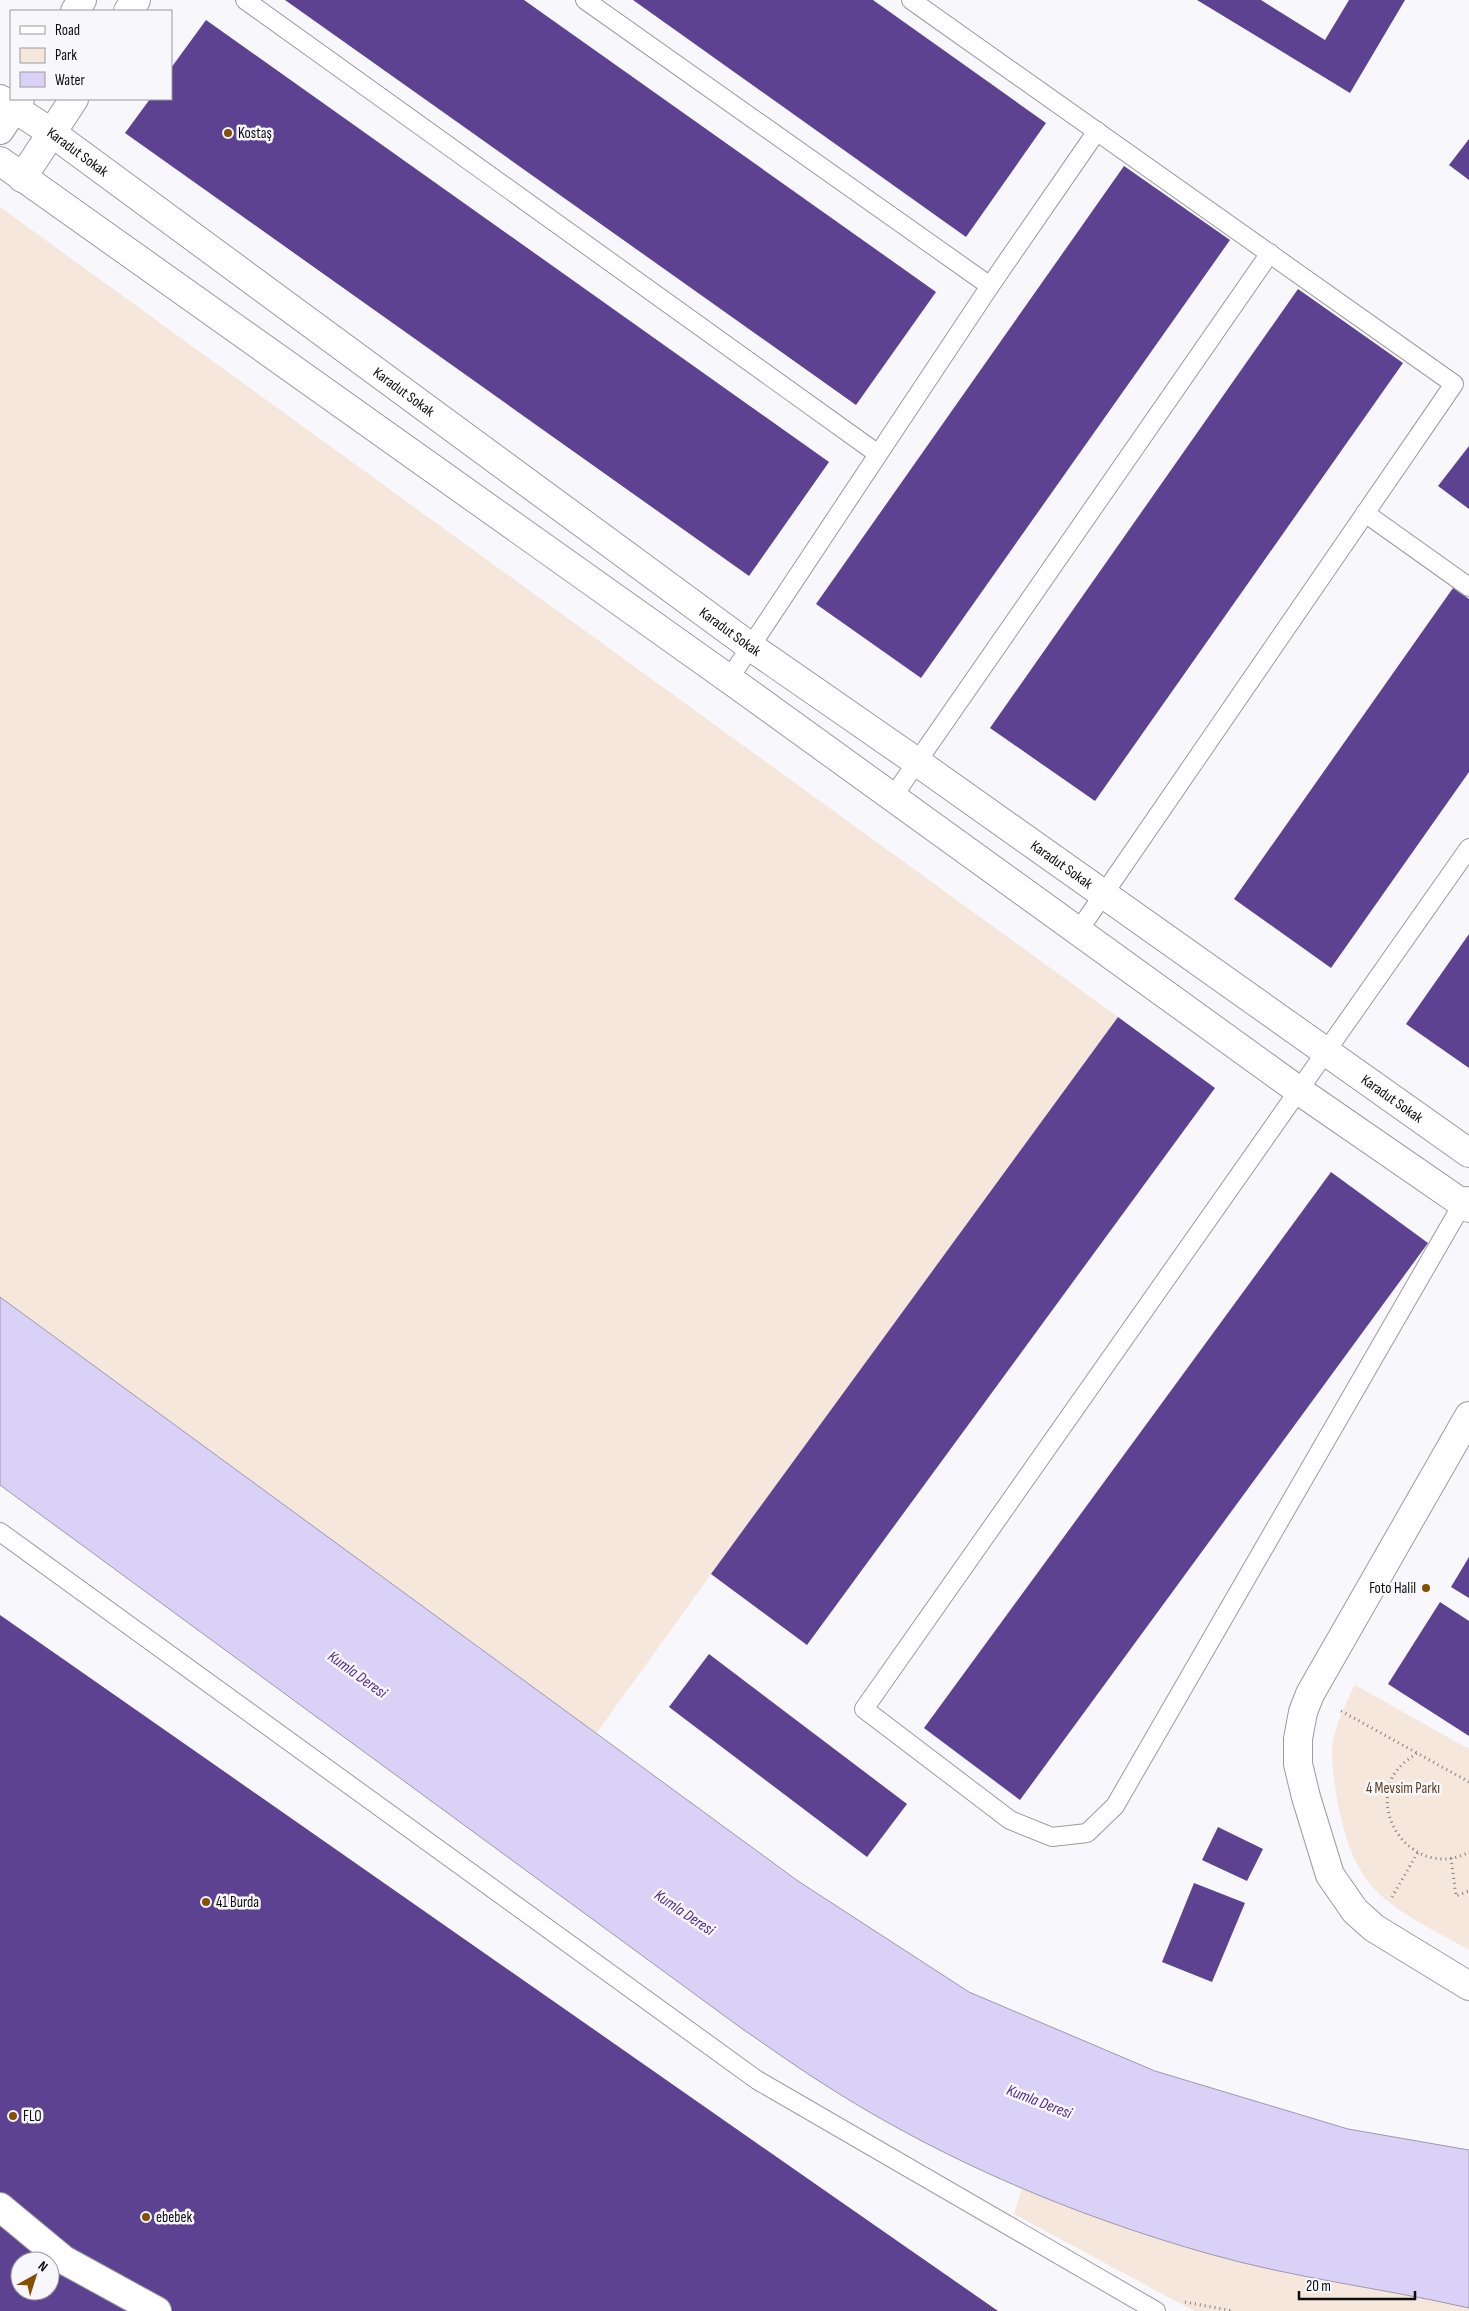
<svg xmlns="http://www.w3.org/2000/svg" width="1469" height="2311" viewBox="0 0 1469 2311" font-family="'Sofia Sans Condensed',sans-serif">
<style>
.green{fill:#f5e7db}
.water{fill:#dad2f6;stroke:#9c97b0}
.building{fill:#5c4291;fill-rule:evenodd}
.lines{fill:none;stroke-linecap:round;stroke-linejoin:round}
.lane-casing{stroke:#9c9ba0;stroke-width:20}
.street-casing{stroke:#9c9ba0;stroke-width:30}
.secondary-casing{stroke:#9c9ba0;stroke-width:30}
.path{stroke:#7e7d80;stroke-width:3;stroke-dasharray:1 4;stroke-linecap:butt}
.lane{stroke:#fff;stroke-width:18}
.street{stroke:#fff;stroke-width:28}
.secondary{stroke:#fff;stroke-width:28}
.poi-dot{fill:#874f00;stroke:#f8f7fc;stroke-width:2}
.labels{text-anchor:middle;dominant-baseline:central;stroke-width:5;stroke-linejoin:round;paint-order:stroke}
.poi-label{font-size:15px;fill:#0d0d0e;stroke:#f8f7fc;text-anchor:start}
.street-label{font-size:15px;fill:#0d0d0e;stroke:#f8f7fc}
.park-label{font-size:15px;fill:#5f4121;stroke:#f8f7fc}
.water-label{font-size:16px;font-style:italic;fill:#522b8f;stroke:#f8f7fc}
</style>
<rect width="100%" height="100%" fill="#f8f7fc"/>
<!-- green -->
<g class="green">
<polygon points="0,207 1118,1017 711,1574 596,1734 0,1297"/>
<path d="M1355,1685L1469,1749V1950C1437,1931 1396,1914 1371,1885C1364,1877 1356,1863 1352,1853C1342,1831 1328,1764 1333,1741C1337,1722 1346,1702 1355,1685Z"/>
<polygon points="1022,2188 1118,2225 1206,2253 1314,2279 1428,2298 1469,2308 1469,2311 1194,2311 1014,2214"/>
</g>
<!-- water -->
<path class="water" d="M0,1297L798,1881L969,1992L1155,2071L1348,2129L1469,2150V2308C1382,2288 1292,2278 1206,2253C1076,2216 947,2162 833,2090C802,2071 772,2049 741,2028L0,1485Z"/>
<!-- building -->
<g class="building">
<polygon points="285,0 524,0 936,292 856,405"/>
<polygon points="633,0 873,0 1046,123 966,237"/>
<polygon points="1197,0 1261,0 1325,40 1349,0 1405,0 1350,93"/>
<polygon points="206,20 829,462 749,576 125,133 150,99 171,99 171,68"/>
<polygon points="1469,139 1469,180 1449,165"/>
<polygon points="1124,166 1230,240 921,678 816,604"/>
<polygon points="1298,289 1403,363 1095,801 990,728"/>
<polygon points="1469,446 1469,509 1438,486"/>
<polygon points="1453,588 1469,599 1469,772 1331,968 1234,899"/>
<polygon points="1469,934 1469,1068 1406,1024"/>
<polygon points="1118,1017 1215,1088 807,1645 711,1574"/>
<polygon points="1331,1172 1428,1243 1020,1800 924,1728"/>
<polygon points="1469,1557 1469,1598 1451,1587"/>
<polygon points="1440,1602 1469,1621 1469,1736 1388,1684"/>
<path d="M0,1615L824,2190L998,2311H0ZM20,2261H50V2291H20Z"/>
<polygon points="709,1654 907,1804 867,1857 669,1707"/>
<polygon points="1218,1827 1263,1849 1247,1881 1202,1860"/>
<polygon points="1194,1883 1245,1903 1212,1982 1162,1962"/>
</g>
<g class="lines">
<defs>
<g id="lane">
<polyline points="245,0 878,454"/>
<polyline points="585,0 990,286"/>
<polyline points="911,0 1454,384 1079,930"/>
<polyline points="1365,513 1469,587"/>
<polyline points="729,679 990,286 1097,131"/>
<polyline points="892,798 1270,253"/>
<polyline points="1467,1196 1115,1806 1087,1833 1052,1837 1010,1820 864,1709 1469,848"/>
<polyline points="0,1532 757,2080 1156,2311"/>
</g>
<g id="street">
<polyline points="1469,1416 1310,1694 1303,1712 1298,1739 1298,1764 1306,1797 1330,1875 1355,1911 1374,1928 1469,1986"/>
<polyline points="0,2207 64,2260 157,2311"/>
</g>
<g id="secondary">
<polyline points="75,11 82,0"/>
<polyline points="128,11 136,0"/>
<path id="s1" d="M0,99L52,133L751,647L917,762L1469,1153"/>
<polyline points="0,130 20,99"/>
<polyline points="0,161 729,679 1298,1090 1469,1208"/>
<polyline points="22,178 74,99"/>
</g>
</defs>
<!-- lane casing -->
<use href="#lane" class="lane-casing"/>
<!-- street casing -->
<use href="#street" class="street-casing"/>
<!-- secondary casing -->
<use href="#secondary" class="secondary-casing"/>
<!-- path -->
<g class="path">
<polyline points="1341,1711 1417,1753"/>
<path d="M1469,1782L1417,1753C1407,1760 1396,1768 1391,1780C1373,1827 1423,1878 1469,1852"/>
<polyline points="1451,1858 1456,1896 1469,1891"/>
<polyline points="1392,1897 1418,1852"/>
<polyline points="1185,2302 1233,2311"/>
</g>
<!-- lane -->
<use href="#lane" class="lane"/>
<!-- street -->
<use href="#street" class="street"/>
<!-- secondary -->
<use href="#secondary" class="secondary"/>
</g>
<!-- markers -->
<g class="poi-dot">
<circle cx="228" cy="133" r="5"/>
<circle cx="1426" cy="1588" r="5"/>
<circle cx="206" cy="1902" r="5"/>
<circle cx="13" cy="2116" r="5"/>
<circle cx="146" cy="2217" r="5"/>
</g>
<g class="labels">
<!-- poi labels -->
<g class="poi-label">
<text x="238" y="133">Kostaş</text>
<text x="1416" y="1588" text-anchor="end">Foto Halil</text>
<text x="216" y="1902">41 Burda</text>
<text x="23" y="2116">FLO</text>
<text x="156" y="2217">ebebek</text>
</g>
<!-- street labels -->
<g class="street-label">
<text stroke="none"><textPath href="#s1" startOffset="94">Karadut Sokak</textPath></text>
<text stroke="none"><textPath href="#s1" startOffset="499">Karadut Sokak</textPath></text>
<text stroke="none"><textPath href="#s1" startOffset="904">Karadut Sokak</textPath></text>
<text stroke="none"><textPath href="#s1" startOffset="1309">Karadut Sokak</textPath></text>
<text stroke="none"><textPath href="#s1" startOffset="1714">Karadut Sokak</textPath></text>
</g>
<!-- park labels -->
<g class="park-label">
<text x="1403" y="1788">4 Mevsim Parkı</text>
</g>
<!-- water labels -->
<g class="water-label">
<text transform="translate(357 1675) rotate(36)">Kumla Deresi</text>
<text transform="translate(684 1913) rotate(34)">Kumla Deresi</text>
<text transform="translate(1039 2102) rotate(21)">Kumla Deresi</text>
</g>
</g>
<!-- legend -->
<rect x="10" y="10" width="162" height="90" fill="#f8f7fc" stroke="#9a999d"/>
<rect x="20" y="26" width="25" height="8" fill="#ffffff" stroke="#9a999d"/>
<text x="55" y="35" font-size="15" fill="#0d0d0e">Road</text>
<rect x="20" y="48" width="25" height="15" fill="#f5e7db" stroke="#9a999d"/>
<text x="55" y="60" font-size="15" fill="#0d0d0e">Park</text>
<rect x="20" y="72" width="25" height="15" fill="#dad2f6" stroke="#9a999d"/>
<text x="55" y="85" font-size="15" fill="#0d0d0e">Water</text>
<!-- north arrow -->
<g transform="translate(35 2276) rotate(39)"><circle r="24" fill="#f8f7fc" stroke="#9a999d"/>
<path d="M0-4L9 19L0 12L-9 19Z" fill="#874f00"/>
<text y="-8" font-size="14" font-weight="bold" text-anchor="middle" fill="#0d0d0e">N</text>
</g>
<!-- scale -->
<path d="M1299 2291v8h116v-8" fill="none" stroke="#0d0d0e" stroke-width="2.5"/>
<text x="1306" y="2291" font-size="15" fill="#0d0d0e" stroke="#f8f7fc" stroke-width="4" paint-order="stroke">20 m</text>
</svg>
